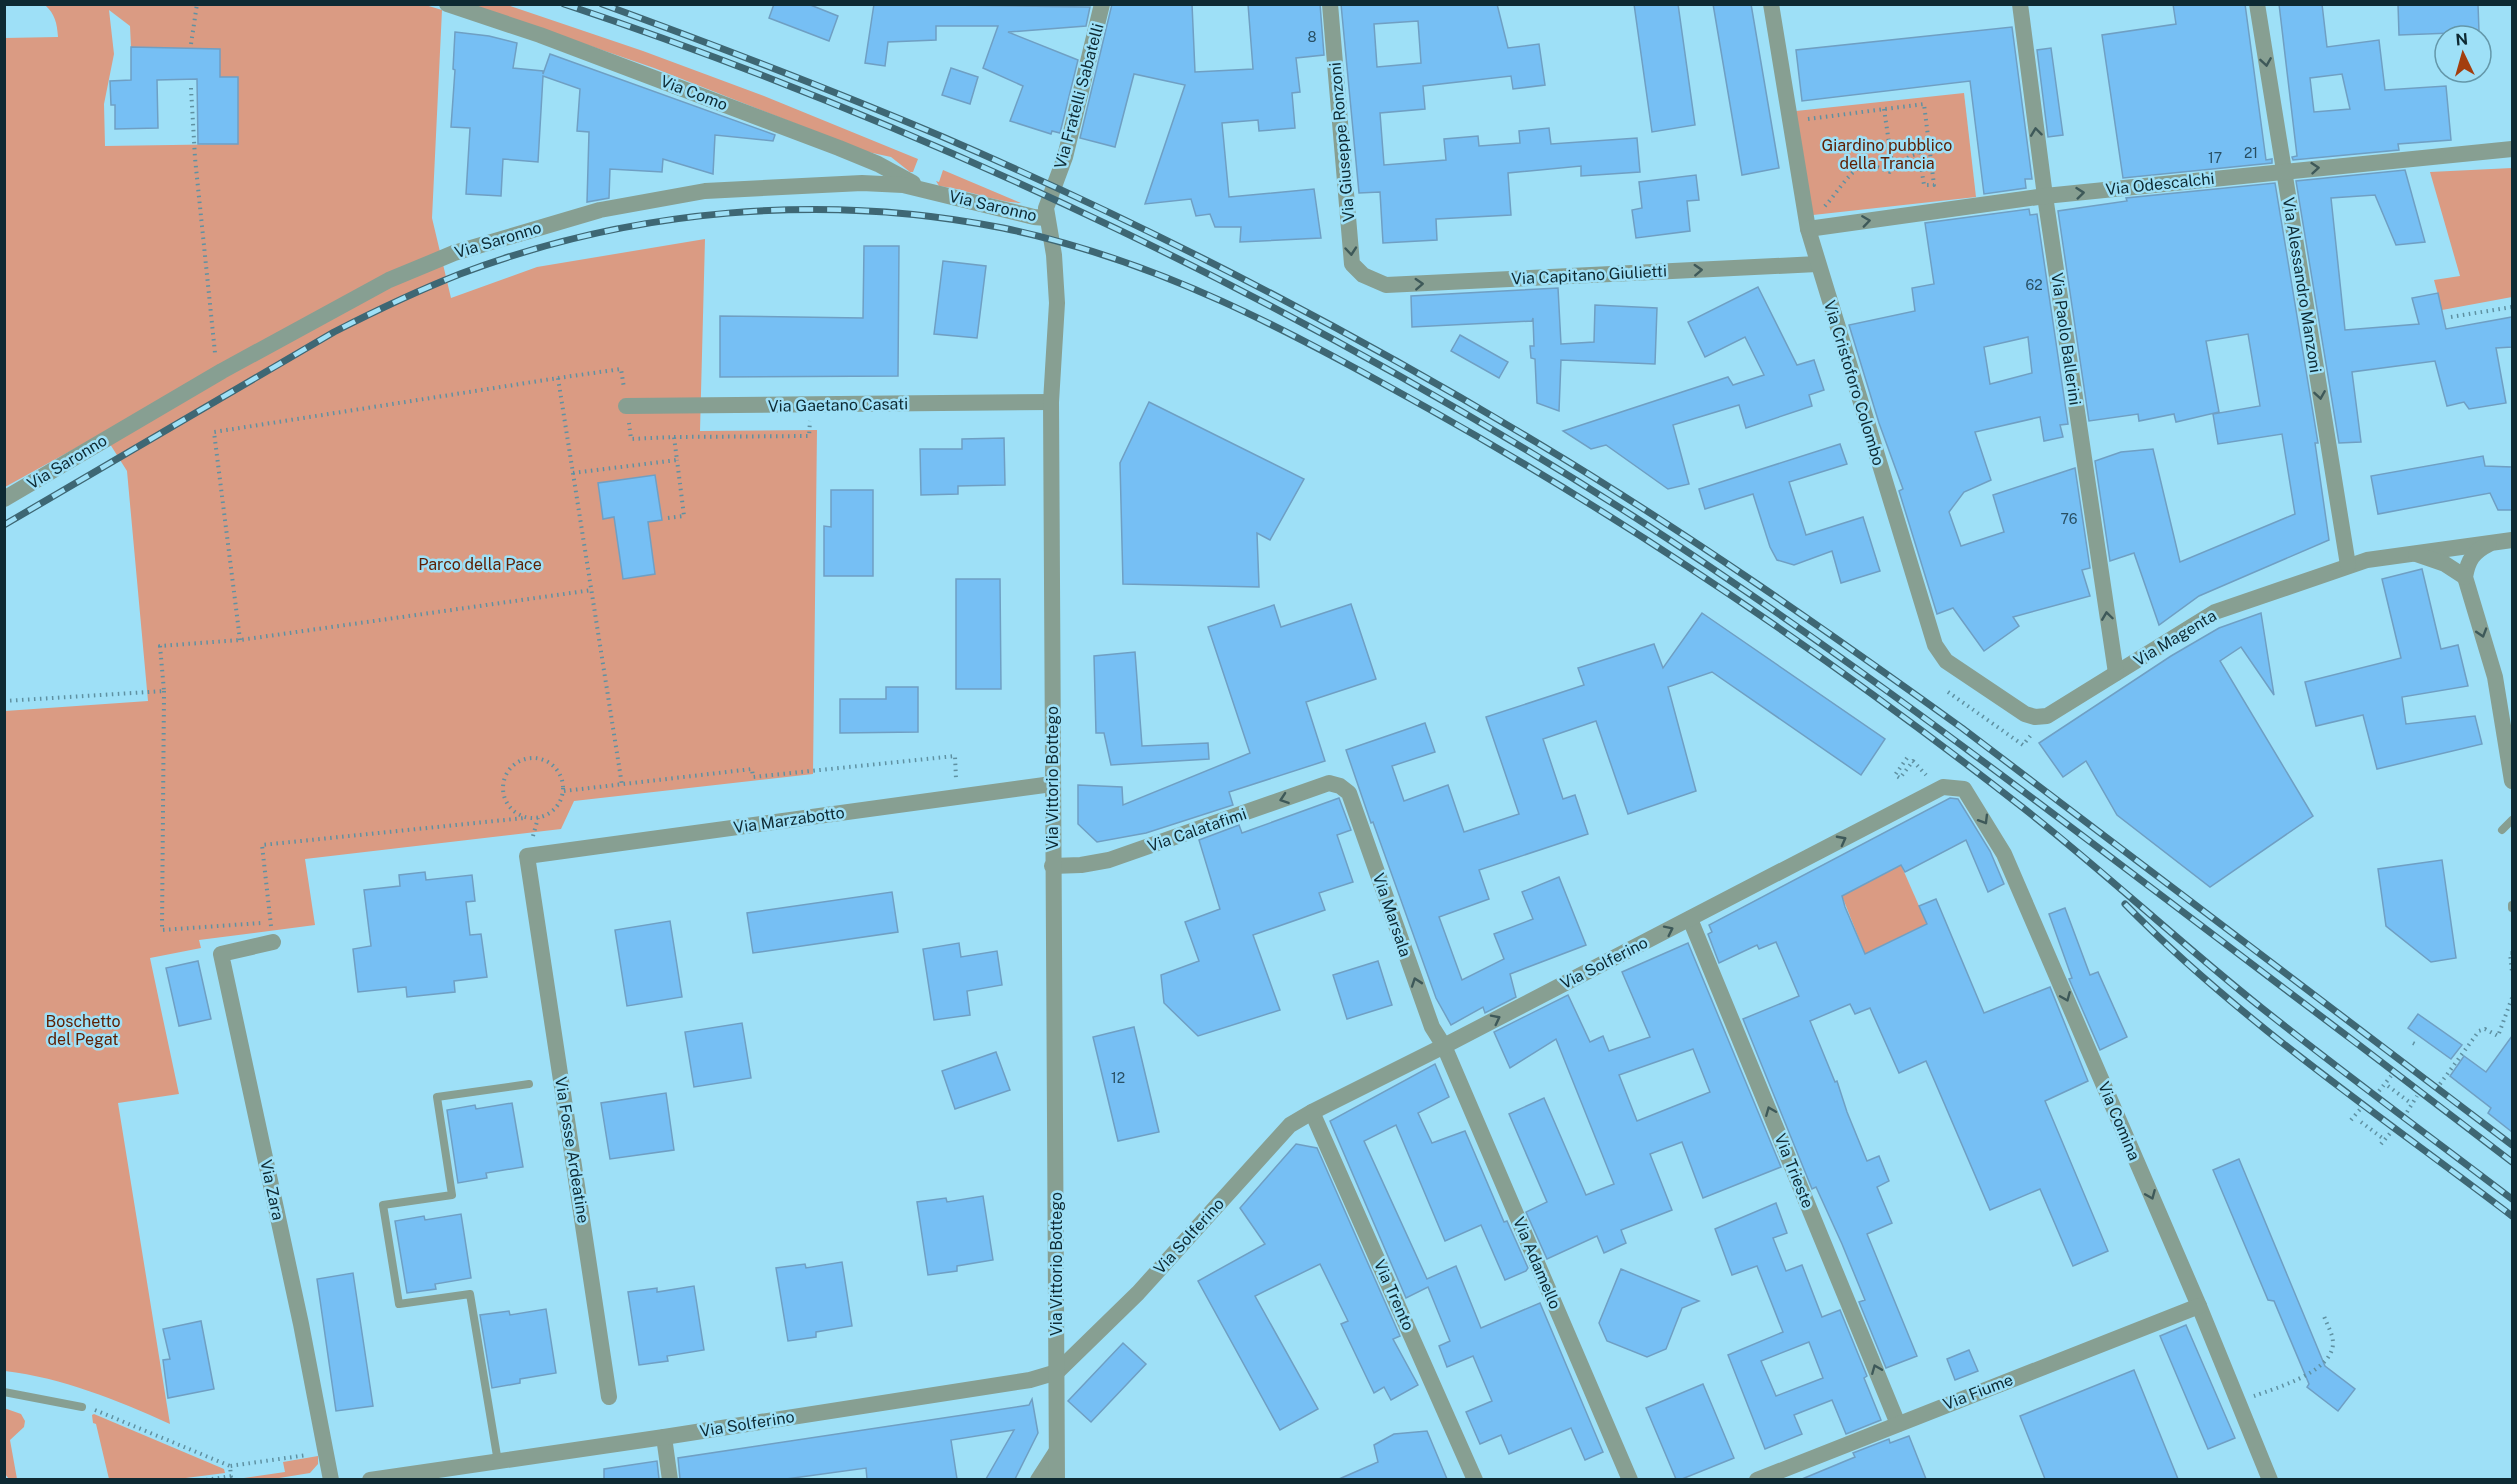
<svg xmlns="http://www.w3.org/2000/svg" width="2517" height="1484" viewBox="0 0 2517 1484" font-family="'Public Sans',sans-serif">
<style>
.green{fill:#da9b83;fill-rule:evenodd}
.building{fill:#76bff4;stroke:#6f9fc3;stroke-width:1.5;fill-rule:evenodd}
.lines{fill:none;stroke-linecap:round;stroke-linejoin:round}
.path{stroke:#5f91a2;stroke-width:4;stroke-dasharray:1.5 4.5;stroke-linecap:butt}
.lane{stroke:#879f92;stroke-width:8}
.street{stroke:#879f92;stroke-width:16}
.rail-casing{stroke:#3e6774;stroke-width:7}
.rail{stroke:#9ee0f7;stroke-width:4.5;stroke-dasharray:14;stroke-linecap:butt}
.oneway{stroke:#3e5959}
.labels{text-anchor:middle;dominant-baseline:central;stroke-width:5;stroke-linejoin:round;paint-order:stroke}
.number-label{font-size:14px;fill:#284f63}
.street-label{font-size:16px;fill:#0e2a33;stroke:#9ee0f7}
.park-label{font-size:16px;fill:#5e2004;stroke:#9ee0f7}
</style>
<rect width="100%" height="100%" fill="#9ee0f7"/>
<!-- green -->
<g class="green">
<path d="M422,4L442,10L432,218L451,298L537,267L705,239L700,431L817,430L813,774L574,801L561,829L305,859L315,925L199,940L201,948L150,958L179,1094L118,1103L170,1424C117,1400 63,1378 5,1371V711L148,701L127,471L103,433L5,487V38L58,37C57,23 55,14 45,5ZM109,10L130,26L131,47L208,49L220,77H238V144L105,146L104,104L114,54Z"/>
<polygon points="472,5 507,5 643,51 764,96 918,159 913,172 910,172 891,157 868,152 654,68"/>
<polygon points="1964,93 1976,197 1813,215 1796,111"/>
<polygon points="2512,168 2512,297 2442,310 2434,280 2460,276 2430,172"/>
<path d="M943,170L1021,203C993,202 967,189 939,186L936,181L939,182Z"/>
<polygon points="1901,865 1927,924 1865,954 1842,896"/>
<polygon points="4,1408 21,1414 25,1421 24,1427 10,1440 17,1479 9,1479 5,1474"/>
<polygon points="94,1414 224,1469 225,1473 178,1479 109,1479 96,1424 93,1423 92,1415"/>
<polygon points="318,1456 318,1464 310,1473 273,1479 237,1479 285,1472 283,1462"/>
</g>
<!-- building -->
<g class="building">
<polygon points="774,4 808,4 838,16 829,41 769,18"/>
<polygon points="874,4 1090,7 1086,26 1008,32 1078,60 1060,133 1052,131 1051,134 1010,121 1023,86 983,68 998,26 936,26 936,40 888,42 885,66 865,63"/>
<polygon points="1112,4 1192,4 1195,72 1253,69 1248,4 1320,4 1324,55 1296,58 1300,92 1292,93 1295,128 1259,131 1258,120 1222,123 1229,197 1314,189 1321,238 1240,242 1241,227 1215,227 1210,214 1196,216 1191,199 1145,204 1185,85 1134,74 1115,147 1080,138"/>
<path d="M1341,4H1497L1508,48L1539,44L1545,85L1513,89L1511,76L1423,86L1425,109L1380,113L1384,165L1446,160L1444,139L1478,136L1479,146L1520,143L1519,131L1549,128L1551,144L1637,138L1640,172L1581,176V166L1508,173L1511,215L1436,219L1437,240L1383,243L1380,192L1359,193ZM1418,21L1421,63L1377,67L1374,24Z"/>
<polygon points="1634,4 1678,4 1695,125 1652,132"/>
<polygon points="1713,4 1751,4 1779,168 1742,175"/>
<polygon points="2173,4 2245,4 2266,160 2272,159 2272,163 2123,178 2102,35 2176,24"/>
<path d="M2279,4H2322L2327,47L2379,40L2385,90L2446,86L2451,140L2398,144L2399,150L2293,160L2292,157L2297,156ZM2342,74L2350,109L2314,112L2310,78Z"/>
<polygon points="2398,4 2478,4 2479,32 2399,35"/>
<polygon points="2012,27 2032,179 2025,179 2026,188 1984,194 1970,81 1802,101 1796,50"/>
<polygon points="455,32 489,36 517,43 513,68 543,71 543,74 550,54 775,135 773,141 715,135 713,174 663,159 662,172 610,169 609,198 587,202 589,132 577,131 580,89 543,76 538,162 503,159 501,196 466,194 470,128 451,127 455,70 453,69"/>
<polygon points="131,47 220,49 220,77 238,77 238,144 198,144 197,79 157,80 158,128 115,129 115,105 111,105 110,81 131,80"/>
<polygon points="2051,48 2063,135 2048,137 2037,50"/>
<polygon points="951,68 978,77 970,104 942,95"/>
<polygon points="2405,170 2425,242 2396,245 2375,195 2331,198 2345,330 2419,324 2412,298 2438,293 2446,329 2512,317 2512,347 2496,348 2506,403 2469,409 2464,402 2447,406 2435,361 2352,372 2361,442 2339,443 2296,181"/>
<polygon points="1696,175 1699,200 1687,201 1690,231 1636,238 1632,210 1642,208 1639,182"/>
<polygon points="2275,183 2318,443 2315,443 2329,540 2199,596 2159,625 2134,553 2110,561 2095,461 2121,452 2153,449 2180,562 2295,514 2282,434 2218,444 2213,414 2260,406 2248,334 2206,341 2219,412 2176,422 2174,414 2139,421 2138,414 2089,421 2058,211 2127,201 2126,198"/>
<path d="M2029,209L2030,215L2037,214L2068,424L2060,425L2063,437L2044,441L2040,417L1975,432L1991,480L1964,492L1949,512L1961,546L2004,532L1993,495L2075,468L2090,568L2082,570L2090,596L2013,617L2019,626L1984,651L1953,608L1937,614L1899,491L1903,489L1879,423L1849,325L1915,311L1912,288L1934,284L1925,223ZM2028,337L2032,373L1990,384L1984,347Z"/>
<polygon points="864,246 899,246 898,376 720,377 720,316 863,318"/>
<polygon points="943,261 986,266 977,338 934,334"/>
<polygon points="1758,287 1797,365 1814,360 1824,390 1809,395 1812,406 1746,428 1739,405 1673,425 1689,484 1668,489 1606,445 1591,449 1563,431 1728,377 1733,385 1764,375 1745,337 1705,357 1688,322"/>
<polygon points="1558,288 1561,344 1594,342 1595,305 1657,308 1655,364 1561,360 1559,411 1537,403 1535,359 1531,358 1530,346 1534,346 1533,318 1532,321 1412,327 1411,296"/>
<polygon points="1460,335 1508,362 1499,378 1451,351"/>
<polygon points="1149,402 1304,479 1270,540 1257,533 1259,587 1123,584 1120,463"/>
<polygon points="1004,438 1005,485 958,486 958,494 921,495 920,449 962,449 962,439"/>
<polygon points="1840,444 1847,464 1789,482 1806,535 1863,517 1880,571 1841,583 1832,551 1794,565 1777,560 1770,547 1753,494 1705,509 1699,489"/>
<polygon points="2483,456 2485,466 2512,467 2512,510 2498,510 2490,493 2378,514 2371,476"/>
<polygon points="655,475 662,520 648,522 655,574 623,579 614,517 603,519 598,483"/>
<polygon points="831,490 873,490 873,576 824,576 824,526 831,527"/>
<polygon points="2422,569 2441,649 2458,645 2468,686 2402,697 2406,724 2475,716 2482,744 2377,769 2363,715 2316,726 2305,682 2401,658 2382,579"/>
<polygon points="956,579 1000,579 1001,689 956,689"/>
<polygon points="1351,604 1376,679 1306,702 1325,761 1229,792 1233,805 1146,833 1097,842 1078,824 1078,785 1122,787 1123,805 1250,753 1208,627 1274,605 1281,627"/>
<polygon points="1702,613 1885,739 1861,775 1712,672 1668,687 1696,791 1628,814 1596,721 1543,739 1563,799 1575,795 1588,834 1479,870 1489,899 1439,917 1462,980 1504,959 1494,934 1533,919 1522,892 1559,877 1586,945 1510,974 1516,997 1485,1013 1483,1007 1451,1025 1436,998 1373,822 1371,823 1346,750 1425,723 1435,752 1392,766 1404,801 1448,785 1464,832 1519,814 1486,717 1584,685 1578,668 1654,644 1663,668"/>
<polygon points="2261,613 2274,695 2241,647 2220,661 2313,816 2210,887 2117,815 2086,761 2063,777 2039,743 2171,656 2219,628"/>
<polygon points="1135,652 1142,746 1208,743 1209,759 1111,765 1104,733 1096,733 1094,656"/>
<polygon points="886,687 918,687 918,732 840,733 840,699 886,699"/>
<polygon points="1339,798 1351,830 1337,835 1353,882 1319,893 1325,910 1253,935 1280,1010 1198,1036 1164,1003 1161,975 1199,961 1185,922 1220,909 1199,840 1239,825 1242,833"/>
<polygon points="1950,798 1958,799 1990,851 2004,884 1988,892 1966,840 1905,872 1901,865 1842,896 1845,907 1865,954 1927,924 1919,906 1936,899 1984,1013 2050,987 2088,1081 2045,1101 2108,1251 2073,1266 2040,1189 1990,1210 1926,1061 1899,1073 1870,1008 1855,1014 1850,1004 1810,1021 1835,1082 1837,1081 1847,1112 1867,1161 1879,1156 1889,1181 1877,1187 1892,1223 1867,1234 1917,1356 1886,1368 1859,1302 1865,1300 1842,1244 1816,1187 1812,1189 1743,1019 1799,996 1776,942 1759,949 1757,945 1719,963 1708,934 1712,932 1709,925"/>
<polygon points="2442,860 2456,958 2431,962 2386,926 2378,869"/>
<polygon points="425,872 426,880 472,875 475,901 466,902 470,935 481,934 487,977 454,981 455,992 407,997 406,987 358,992 353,949 371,946 364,890 400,886 399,875"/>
<polygon points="892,892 898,932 753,953 747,913"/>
<polygon points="2065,908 2090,975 2098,972 2127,1037 2100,1050 2069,979 2072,978 2049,914"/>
<polygon points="670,921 682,997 627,1006 615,930"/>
<polygon points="959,943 961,957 997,951 1002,985 967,991 970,1015 934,1020 923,949"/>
<path d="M1688,943L1781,1167L1703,1198L1682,1142L1650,1154L1672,1210L1621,1230L1626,1243L1604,1253L1597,1236L1547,1259L1526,1212L1547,1202L1509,1114L1544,1098L1586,1195L1614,1184L1556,1039L1510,1068L1494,1032L1568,995L1590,1042L1603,1036L1609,1051L1650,1037L1622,972ZM1693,1049L1710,1092L1637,1121L1619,1075Z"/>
<polygon points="198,961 211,1019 179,1026 166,968"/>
<polygon points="1378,961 1392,1005 1347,1019 1333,975"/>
<polygon points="2418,1014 2462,1045 2451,1059 2408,1028"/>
<polygon points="742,1023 751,1078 694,1087 685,1032"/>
<polygon points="1134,1027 1159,1132 1118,1141 1093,1037"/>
<polygon points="2512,1036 2512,1132 2488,1113 2491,1108 2450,1076 2464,1056 2486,1072"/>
<polygon points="996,1052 1010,1090 955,1109 942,1071"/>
<polygon points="1435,1064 1449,1097 1418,1113 1432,1143 1465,1131 1504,1222 1507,1221 1528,1268 1526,1271 1505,1280 1481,1225 1445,1241 1396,1125 1364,1141 1427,1279 1456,1266 1481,1328 1540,1303 1603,1452 1585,1460 1571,1428 1509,1454 1501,1435 1480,1444 1466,1412 1492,1401 1473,1356 1447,1367 1439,1346 1450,1341 1428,1287 1406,1298 1330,1121"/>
<polygon points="666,1093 674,1150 610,1159 601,1103"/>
<polygon points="512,1103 523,1167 486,1173 487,1178 458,1183 447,1110 475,1105 476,1109"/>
<polygon points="1296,1144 1317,1148 1400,1336 1393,1339 1418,1385 1391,1400 1384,1387 1374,1393 1341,1324 1348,1321 1320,1264 1255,1296 1318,1409 1280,1430 1198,1281 1265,1244 1240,1208"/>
<polygon points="2239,1159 2325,1366 2355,1389 2338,1411 2307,1387 2309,1384 2274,1301 2268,1300 2213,1170"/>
<polygon points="983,1196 993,1260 957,1266 957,1271 928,1275 917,1202 946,1198 947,1202"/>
<path d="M1776,1203L1787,1233L1773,1238L1786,1271L1802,1265L1822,1317L1840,1310L1867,1376L1864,1378L1881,1420L1846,1434L1832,1400L1794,1415L1802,1434L1765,1449L1728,1355L1783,1332L1757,1266L1732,1275L1715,1229ZM1809,1342L1823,1378L1776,1396L1761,1361Z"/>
<polygon points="461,1214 471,1278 435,1284 436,1289 407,1293 395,1221 424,1216 425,1220"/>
<polygon points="842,1262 852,1326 816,1332 816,1337 788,1341 776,1268 805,1264 806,1268"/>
<polygon points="1621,1269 1699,1301 1682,1308 1666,1349 1647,1357 1607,1341 1599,1323"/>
<polygon points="353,1273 373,1406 336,1411 317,1279"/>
<polygon points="694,1286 704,1350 667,1356 668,1361 639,1365 628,1292 657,1288 657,1292"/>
<polygon points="546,1309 556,1373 520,1379 520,1383 492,1388 480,1315 509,1311 510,1315"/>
<polygon points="201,1321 214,1389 168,1398 163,1360 170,1359 163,1329"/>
<polygon points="2186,1325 2235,1438 2208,1449 2160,1336"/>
<polygon points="1123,1343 1146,1364 1091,1422 1068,1401"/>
<polygon points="1969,1350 1978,1371 1955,1380 1947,1359"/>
<polygon points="2134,1370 2178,1479 2045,1479 2020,1416"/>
<polygon points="1703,1384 1734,1458 1682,1479 1676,1479 1646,1408"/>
<polygon points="1032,1399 1038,1433 1015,1479 986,1479 1014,1430 951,1440 957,1479 867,1479 866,1468 786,1479 680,1479 678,1458 1029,1405"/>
<polygon points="1427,1431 1447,1479 1339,1479 1378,1462 1374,1445 1394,1434"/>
<polygon points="1909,1436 1926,1479 1802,1479 1855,1457 1853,1453 1889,1439 1890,1443"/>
<polygon points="657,1461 659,1479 604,1479 604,1469"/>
</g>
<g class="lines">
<!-- path -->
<g class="path">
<polyline points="191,44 197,4"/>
<polyline points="191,88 195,158 215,353"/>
<polyline points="1884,109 1893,170"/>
<path d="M1808,119L1924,104L1934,185H1924L1919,153L1910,156L1890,172L1867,163C1849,170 1837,194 1823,208"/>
<polyline points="2451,317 2512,307"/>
<polyline points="558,378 621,369 624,388"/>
<polyline points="674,437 809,436 810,421"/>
<polyline points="573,473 677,460 674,437 631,439 629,423"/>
<polyline points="668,518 684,516 677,460"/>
<polyline points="240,640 214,432 558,378 622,785"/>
<polyline points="164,691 162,930 261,923"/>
<polyline points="1948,692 2023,745 2031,735"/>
<polyline points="4,701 164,691 160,646 240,640 592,590"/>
<circle cx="533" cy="788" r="30"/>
<polyline points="1907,758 1895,775 1900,778 1913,761 1926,775"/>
<polyline points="564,791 752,769 753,777 955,756 956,779"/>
<polyline points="533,836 538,818"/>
<polyline points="271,926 262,845 524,818"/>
<polyline points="2512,953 2510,953 2512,972"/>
<polyline points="2413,1043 2415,1044"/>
<polyline points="2440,1084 2479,1031 2485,1029 2498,1036 2512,998"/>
<polyline points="2388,1086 2412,1104"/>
<polyline points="2379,1091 2391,1076"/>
<polyline points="2407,1112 2417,1096"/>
<polyline points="2351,1120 2362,1107"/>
<polyline points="2361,1122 2385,1140"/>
<polyline points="2381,1144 2392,1131"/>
<path d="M2254,1396C2276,1388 2333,1372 2333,1343C2333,1334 2327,1325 2324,1316"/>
<polyline points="95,1410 230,1466"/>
<polyline points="206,1480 231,1476 230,1466 307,1455"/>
</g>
<!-- lane -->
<g class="lane">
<polyline points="2502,830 2512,820"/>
<polyline points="2512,905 2512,908"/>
<polyline points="4,1392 82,1407"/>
<polyline points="498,1462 470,1294 399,1304 383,1205 452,1195 437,1097 529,1084"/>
</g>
<!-- street -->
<g class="street">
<polyline points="447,4 540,35 839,148 878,164 913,183"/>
<polyline points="1330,4 1352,264 1363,275 1386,285 1817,264"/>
<polyline points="1771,4 1808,229 1935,645 1946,661 2025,714 2035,717 2047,716 2215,612 2367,560 2512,540"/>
<polyline points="2020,4 2045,196 2116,673"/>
<polyline points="2257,4 2348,565"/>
<polyline points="1808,229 2045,196 2512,149"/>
<polyline points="626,406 1051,402"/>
<polyline points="4,499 222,371 389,280 454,253 600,210 705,191 862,183 903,185 1034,217 1046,218"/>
<path d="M2489,544C2473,552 2468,560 2465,577L2495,677L2512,781"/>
<polyline points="2416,554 2445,564 2465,577"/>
<polyline points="1052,866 1081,865 1109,860 1329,783 1340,786 1349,793 1432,1027 1444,1046 1630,1480"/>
<polyline points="1690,919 1898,1424"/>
<polyline points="273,942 221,954 301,1324 331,1480"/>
<polyline points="1312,1112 1475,1480"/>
<polyline points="609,1397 527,856 1052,784"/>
<polyline points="664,1437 670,1480"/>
<polyline points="370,1480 664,1437 1030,1380 1057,1372 1138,1293 1290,1125 1312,1112 1444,1046 1943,787 1964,789 2004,854 2199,1306 2270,1480"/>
<polyline points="1038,1480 1056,1452"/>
<polyline points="1057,1480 1051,402 1057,303 1054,255 1046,208 1065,157 1102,4"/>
<polyline points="1757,1480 2199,1306"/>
</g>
<defs>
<g id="rail">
<path d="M564,4C935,128 1307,307 1636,518C1806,628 1968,749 2129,871C2257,968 2385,1064 2512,1162"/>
<path d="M602,4C717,46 830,89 943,137C1147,225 1346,328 1536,442C1683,530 1823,628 1962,728L2512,1145"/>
<path d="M4,525L334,332C375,311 417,291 460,274C631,209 823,192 1003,228C1158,260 1292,332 1429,409C1636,525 1835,661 2022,807C2105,872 2181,944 2263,1009C2345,1074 2429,1136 2512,1199"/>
<path d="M2125,904C2241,1022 2381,1116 2512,1216"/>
</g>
</defs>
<!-- rail casing -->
<use href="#rail" class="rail-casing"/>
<!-- rail -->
<use href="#rail" class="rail"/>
</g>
<!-- one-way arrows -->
<defs><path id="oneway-chevron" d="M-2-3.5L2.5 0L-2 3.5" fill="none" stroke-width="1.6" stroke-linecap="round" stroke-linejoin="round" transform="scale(1.5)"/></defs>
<g class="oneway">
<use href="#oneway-chevron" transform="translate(2266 62) rotate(81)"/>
<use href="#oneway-chevron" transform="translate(2036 132) rotate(-97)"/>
<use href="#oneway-chevron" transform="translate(2315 168) rotate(-5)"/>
<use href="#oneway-chevron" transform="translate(2080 193) rotate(-6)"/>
<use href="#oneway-chevron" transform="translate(1866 221) rotate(-8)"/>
<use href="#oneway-chevron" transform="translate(1351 251) rotate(85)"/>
<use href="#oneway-chevron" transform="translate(1698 270) rotate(-3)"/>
<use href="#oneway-chevron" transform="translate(1419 284) rotate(-3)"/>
<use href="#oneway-chevron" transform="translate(2320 395) rotate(81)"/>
<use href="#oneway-chevron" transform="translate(2107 616) rotate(-98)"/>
<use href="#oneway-chevron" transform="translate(2482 633) rotate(73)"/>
<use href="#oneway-chevron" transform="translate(1284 799) rotate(161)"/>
<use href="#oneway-chevron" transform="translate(1984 820) rotate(59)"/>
<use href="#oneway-chevron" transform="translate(1842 840) rotate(-28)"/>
<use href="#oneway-chevron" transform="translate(1669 930) rotate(-26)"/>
<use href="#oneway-chevron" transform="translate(1416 982) rotate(-109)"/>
<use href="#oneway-chevron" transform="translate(2066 997) rotate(67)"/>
<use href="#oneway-chevron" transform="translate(1496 1019) rotate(-27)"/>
<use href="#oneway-chevron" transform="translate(1770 1111) rotate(-112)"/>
<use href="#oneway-chevron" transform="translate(2151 1195) rotate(67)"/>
<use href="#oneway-chevron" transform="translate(1876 1369) rotate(-112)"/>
</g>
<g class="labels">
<!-- number labels -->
<g class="number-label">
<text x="1312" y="37">8</text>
<text x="2251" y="153">21</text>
<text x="2215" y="158">17</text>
<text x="2034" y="285">62</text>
<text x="2069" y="519">76</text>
<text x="1118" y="1078">12</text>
</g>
<!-- street labels -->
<g class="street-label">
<text transform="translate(694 93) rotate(21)">Via Como</text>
<text transform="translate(1079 96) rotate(-75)">Via Fratelli Sabatelli</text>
<text transform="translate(1342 142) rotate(-95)">Via Giuseppe Ronzoni</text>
<text transform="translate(2160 184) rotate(-6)">Via Odescalchi</text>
<text transform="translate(993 206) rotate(13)">Via Saronno</text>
<text transform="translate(498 240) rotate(-17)">Via Saronno</text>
<text transform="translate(1589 275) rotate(-3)">Via Capitano Giulietti</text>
<text transform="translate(2302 285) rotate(81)">Via Alessandro Manzoni</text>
<text transform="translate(2066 339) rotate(82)">Via Paolo Ballerini</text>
<text transform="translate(1854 383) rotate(73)">Via Cristoforo Colombo</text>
<text transform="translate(838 405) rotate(-1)">Via Gaetano Casati</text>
<text transform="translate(67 462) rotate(-31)">Via Saronno</text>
<text transform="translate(2175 638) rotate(-31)">Via Magenta</text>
<text transform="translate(1052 778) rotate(-90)">Via Vittorio Bottego</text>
<text transform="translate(789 820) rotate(-8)">Via Marzabotto</text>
<text transform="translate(1197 830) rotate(-19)">Via Calatafimi</text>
<text transform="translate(1392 915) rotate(71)">Via Marsala</text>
<text transform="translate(1604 963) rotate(-27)">Via Solferino</text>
<text transform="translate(2119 1121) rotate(67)">Via Comina</text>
<text transform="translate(572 1150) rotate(81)">Via Fosse Ardeatine</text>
<text transform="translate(1794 1171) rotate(68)">Via Trieste</text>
<text transform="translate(272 1190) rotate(78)">Via Zara</text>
<text transform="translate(1189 1236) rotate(-48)">Via Solferino</text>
<text transform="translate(1537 1263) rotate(67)">Via Adamello</text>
<text transform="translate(1056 1264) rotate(-90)">Via Vittorio Bottego</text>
<text transform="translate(1394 1295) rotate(66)">Via Trento</text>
<text transform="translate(1978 1392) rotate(-21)">Via Fiume</text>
<text transform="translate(747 1424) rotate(-9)">Via Solferino</text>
</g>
<!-- park labels -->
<g class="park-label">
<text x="1887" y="145">Giardino pubblico<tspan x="1887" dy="18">della Trancia</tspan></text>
<text x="480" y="564">Parco della Pace</text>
<text x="83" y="1021">Boschetto<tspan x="83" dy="18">del Pegat</tspan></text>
</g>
</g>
<!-- border -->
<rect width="2517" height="1484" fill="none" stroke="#0e2a33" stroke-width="12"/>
<!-- north arrow -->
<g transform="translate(2463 54) rotate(355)"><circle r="28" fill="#9ee0f7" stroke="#6497a9" stroke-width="1.5"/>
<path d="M0-4.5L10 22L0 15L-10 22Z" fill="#a33e0e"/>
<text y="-9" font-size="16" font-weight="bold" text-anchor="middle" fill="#0e2a33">N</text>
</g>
</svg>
